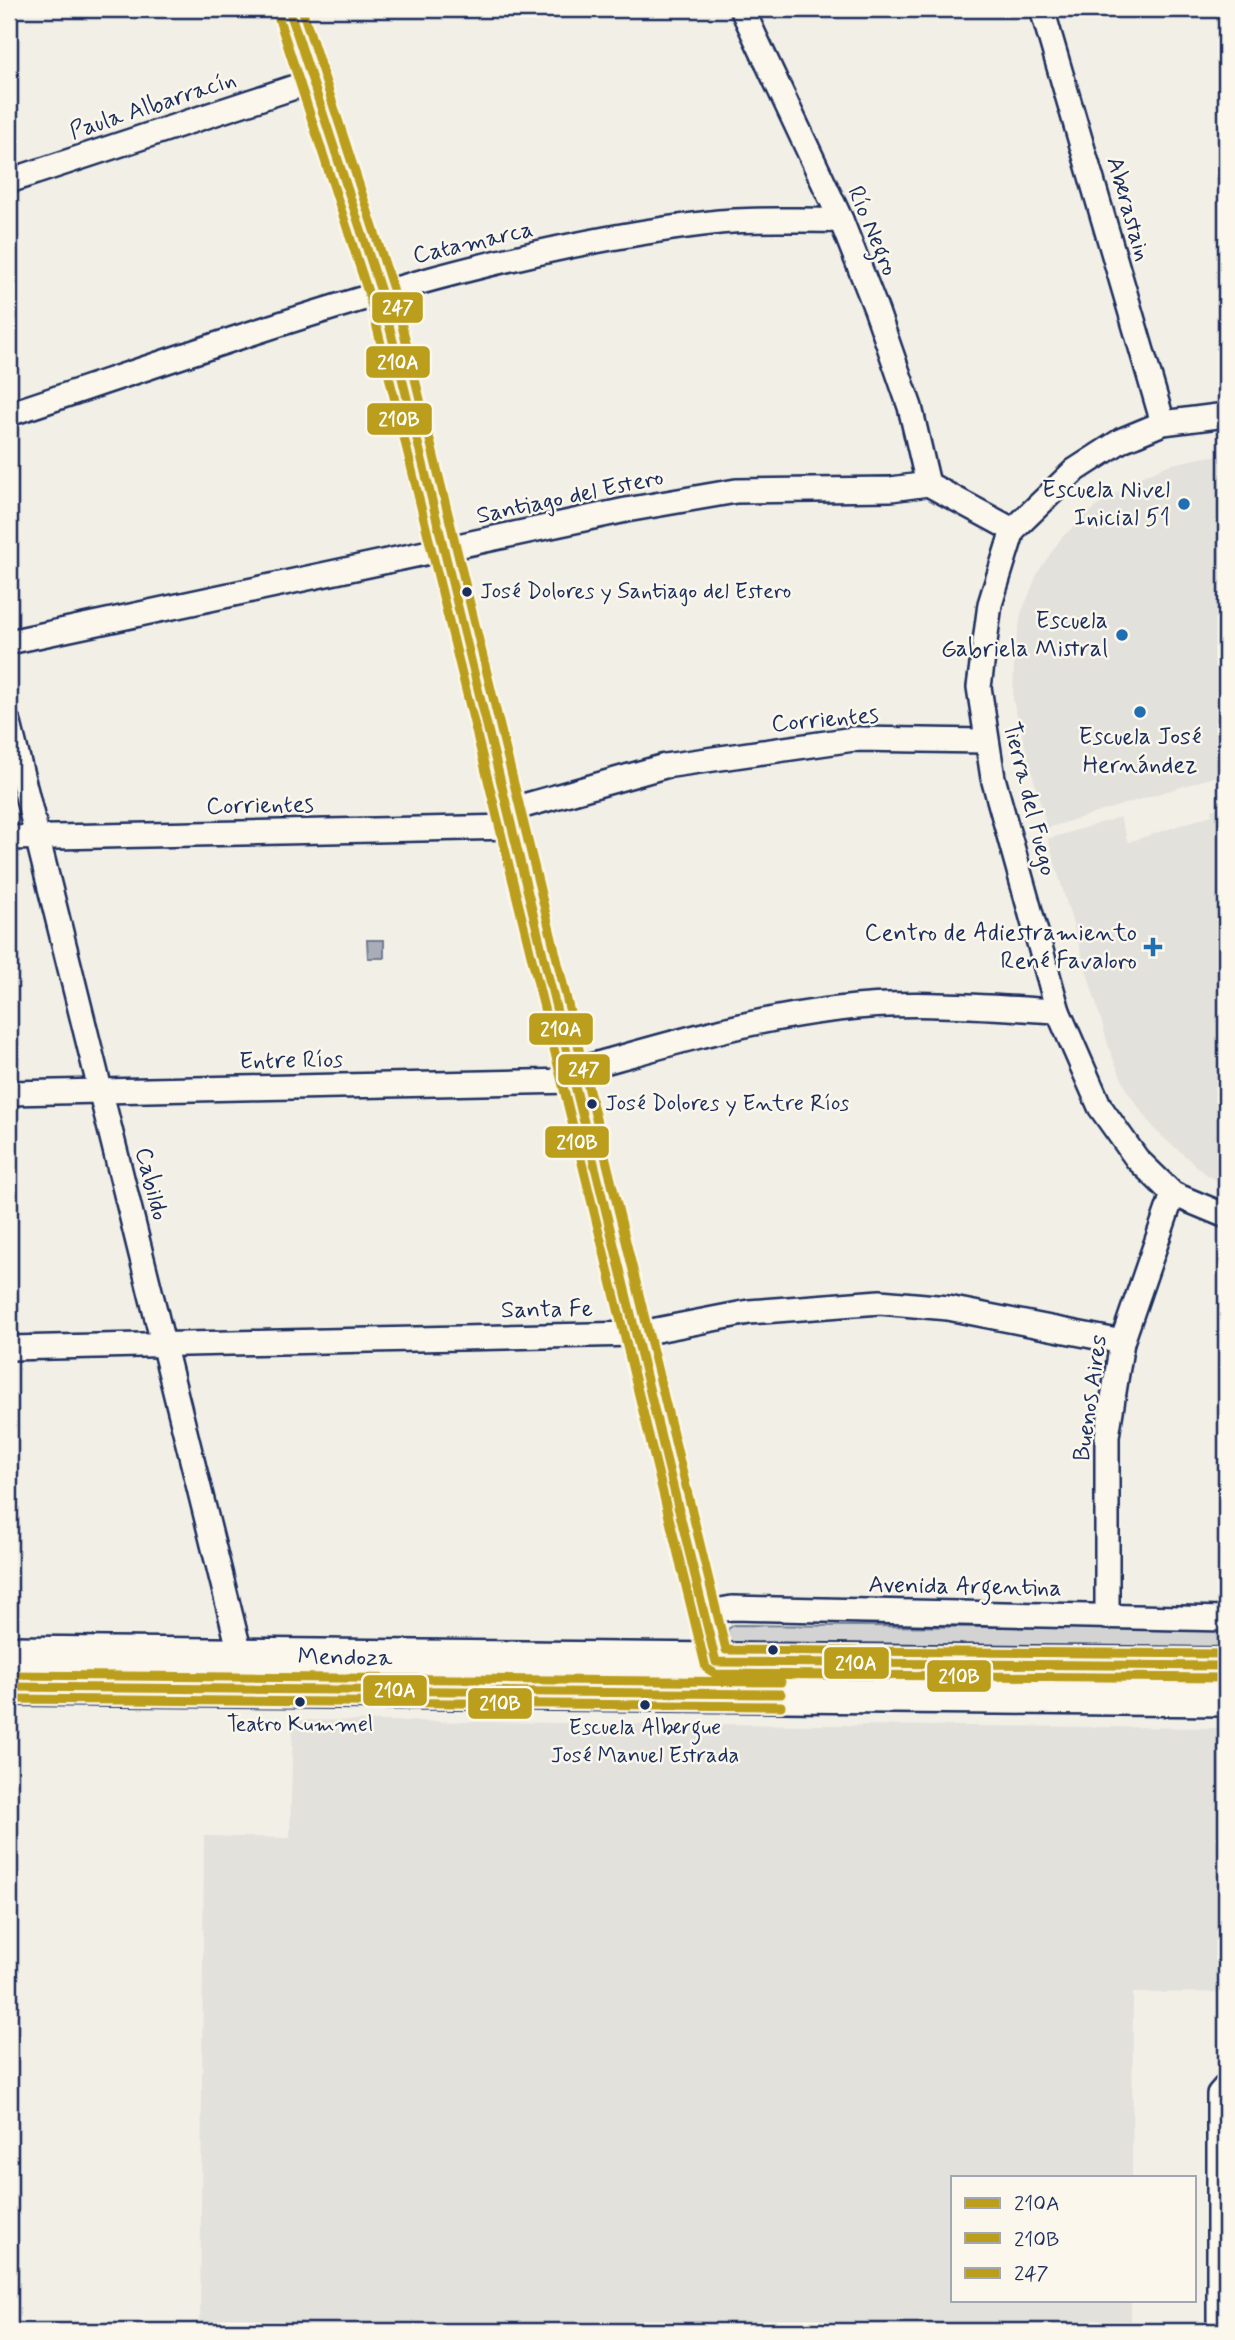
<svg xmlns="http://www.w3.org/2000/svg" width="1235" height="2340" viewBox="0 0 1235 2340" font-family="Mynerve,sans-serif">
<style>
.built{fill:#e2e1dc}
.green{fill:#d2d3d2;stroke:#768198;stroke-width:2}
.water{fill:#a9adb7;stroke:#707b93;stroke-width:2}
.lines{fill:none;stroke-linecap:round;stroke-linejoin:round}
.minor-casing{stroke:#1b2f5e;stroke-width:28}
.tertiary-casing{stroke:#1b2f5e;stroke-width:33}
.primary-casing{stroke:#1b2f5e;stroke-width:40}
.minor{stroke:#fbf7ec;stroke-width:23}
.tertiary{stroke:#fbf7ec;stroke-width:28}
.primary{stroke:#fbf7ec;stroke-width:35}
.bus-1-casing{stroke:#fbf7ec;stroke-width:14}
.bus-2-casing{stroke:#fbf7ec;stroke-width:14}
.bus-3-casing{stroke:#fbf7ec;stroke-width:14}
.bus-1{stroke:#bb9e1c;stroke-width:9}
.bus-2{stroke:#bb9e1c;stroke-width:9}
.bus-3{stroke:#bb9e1c;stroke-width:9}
.poi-dot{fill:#1f6fb2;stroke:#fbf7ec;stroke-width:2.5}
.bus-dot{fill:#1b2f5e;stroke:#fbf7ec;stroke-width:2.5}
.labels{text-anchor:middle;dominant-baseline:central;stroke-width:5;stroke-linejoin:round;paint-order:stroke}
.bus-label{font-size:22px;fill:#1b2f5e;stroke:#fbf7ec;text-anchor:start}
.street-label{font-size:24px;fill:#1b2f5e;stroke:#fbf7ec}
.poi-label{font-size:24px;fill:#1b2f5e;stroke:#fbf7ec;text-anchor:end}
.line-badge{stroke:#fbf7ec;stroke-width:2.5}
.badge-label{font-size:19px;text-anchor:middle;font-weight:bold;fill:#fff}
</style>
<rect width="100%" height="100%" fill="#f2efe6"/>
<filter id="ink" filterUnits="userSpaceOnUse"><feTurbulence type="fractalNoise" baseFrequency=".0143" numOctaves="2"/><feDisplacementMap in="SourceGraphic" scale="14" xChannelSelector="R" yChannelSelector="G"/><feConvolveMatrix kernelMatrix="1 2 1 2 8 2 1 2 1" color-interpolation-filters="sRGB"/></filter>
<g filter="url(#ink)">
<!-- built -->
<g class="built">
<polygon points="1211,456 1226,456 1226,773 1047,828 1013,701 1014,656 1021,614 1038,572 1062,537 1096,507 1138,478 1171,464"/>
<polygon points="1226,805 1226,1184 1207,1175 1156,1131 1127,1091 1110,1051 1048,839 1120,817 1128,842 1212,815 1211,810"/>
<polygon points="293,1720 652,1724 655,1731 664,1734 683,1733 690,1724 1226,1728 1226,1992 1133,1993 1132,2177 953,2177 953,2300 1131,2300 1131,2331 200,2331 204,1836 290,1838"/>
</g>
<!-- green -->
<polygon class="green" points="734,1625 1226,1629 1226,1653 729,1647 728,1629"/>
<!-- water -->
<polygon class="water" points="367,940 384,940 384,958 368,958"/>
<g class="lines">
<defs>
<g id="minor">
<polyline points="742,9 841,220 876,309 910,407 928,484"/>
<polyline points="1042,9 1163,423"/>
<polyline points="9,181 313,81"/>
<path d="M9,414C239,338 476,249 719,222C759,218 801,221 841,220"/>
<polyline points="1226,415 1163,423 1122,440 1074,471 1013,530 990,604 979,687 993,778 1058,1011 1100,1107 1137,1159 1173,1194 1226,1216"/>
<polyline points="9,642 626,510 736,491 891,489 928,484 1013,530"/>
<polyline points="9,723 241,1657 248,1666"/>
<polyline points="509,810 665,766 854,739 985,741"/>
<polyline points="9,838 513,827"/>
<path d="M572,1071C660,1047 748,1019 838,1009C911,1000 985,1007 1058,1011"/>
<polyline points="9,1093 574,1081"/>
<polyline points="9,1348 636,1334 749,1312 880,1302 948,1308 1122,1342"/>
<polyline points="704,1613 732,1608 1226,1619"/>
<polyline points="1107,1617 1107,1436 1122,1342 1173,1194"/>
<polyline points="1219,2331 1219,2094 1226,2086"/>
</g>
<polyline id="tertiary" points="289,9 381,292 716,1662 716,1680"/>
<g id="primary">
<polyline points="9,1654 1226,1666"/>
<polyline points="9,1687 1226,1698"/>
</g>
</defs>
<!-- minor casing -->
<use href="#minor" class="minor-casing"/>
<!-- tertiary casing -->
<use href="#tertiary" class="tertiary-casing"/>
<!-- primary casing -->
<use href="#primary" class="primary-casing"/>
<!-- minor -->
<use href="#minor" class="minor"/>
<!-- tertiary -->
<use href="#tertiary" class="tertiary"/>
<!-- primary -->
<use href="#primary" class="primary"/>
<defs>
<g id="bus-1">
<polyline points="289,9 381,292 716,1662 1226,1666"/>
<polyline points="9,1687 781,1694"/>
</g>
<g id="bus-2">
<polyline points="277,13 369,295 706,1668 716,1674 1226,1678"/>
<polyline points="9,1699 781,1706"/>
</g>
<g id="bus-3">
<polyline points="302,9 393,289 726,1650 1226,1654"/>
<polyline points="9,1675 781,1682"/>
</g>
</defs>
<!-- bus-1 casing -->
<use href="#bus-1" class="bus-1-casing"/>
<!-- bus-2 casing -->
<use href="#bus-2" class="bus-2-casing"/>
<!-- bus-3 casing -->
<use href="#bus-3" class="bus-3-casing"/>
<!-- bus-1 -->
<use href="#bus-1" class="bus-1"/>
<!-- bus-2 -->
<use href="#bus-2" class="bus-2"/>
<!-- bus-3 -->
<use href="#bus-3" class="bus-3"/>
</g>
</g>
<!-- markers -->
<g class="poi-dot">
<circle cx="1184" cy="504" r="7"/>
<circle cx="1122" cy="635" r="7"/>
<circle cx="1140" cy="712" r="7"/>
<path d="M1149.5 936.5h7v7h7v7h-7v7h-7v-7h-7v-7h7z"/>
</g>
<g class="bus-dot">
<circle cx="467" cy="592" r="6"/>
<circle cx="592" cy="1104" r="6"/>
<circle cx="773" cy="1650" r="6"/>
<circle cx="300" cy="1702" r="6"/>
<circle cx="645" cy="1705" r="6"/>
</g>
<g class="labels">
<!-- bus labels -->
<g class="bus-label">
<text x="480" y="592">José Dolores y Santiago del Estero</text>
<text x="605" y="1104">José Dolores y Entre Ríos</text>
<text x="300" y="1725" text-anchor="middle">Teatro Kummel</text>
<text x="645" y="1728" text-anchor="middle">Escuela Albergue<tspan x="645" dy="28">José Manuel Estrada</tspan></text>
</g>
<!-- street labels -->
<g class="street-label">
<text transform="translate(153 106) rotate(-18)">Paula Albarracín</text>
<text transform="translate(1128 209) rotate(74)">Aberastain</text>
<text transform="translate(872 231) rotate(67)">Río Negro</text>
<text transform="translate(473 243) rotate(-13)">Catamarca</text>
<text transform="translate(570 497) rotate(-12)">Santiago del Estero</text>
<text transform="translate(825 720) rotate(-5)">Corrientes</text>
<text transform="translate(1029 799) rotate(76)">Tierra del Fuego</text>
<text transform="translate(260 806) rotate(-1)">Corrientes</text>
<text transform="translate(291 1061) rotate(-1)">Entre Ríos</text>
<text transform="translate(151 1184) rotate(76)">Cabildo</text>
<text transform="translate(547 1310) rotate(-1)">Santa Fe</text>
<text transform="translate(1091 1398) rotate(-82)">Buenos Aires</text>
<text transform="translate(965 1587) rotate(1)">Avenida Argentina</text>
<text transform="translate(345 1658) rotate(1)">Mendoza</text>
</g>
<!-- poi labels -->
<g class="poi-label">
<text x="1170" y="490">Escuela Nivel<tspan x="1170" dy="28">Inicial 51</tspan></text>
<text x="1108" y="621">Escuela<tspan x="1108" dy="28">Gabriela Mistral</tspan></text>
<text x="1140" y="737" text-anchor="middle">Escuela José<tspan x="1140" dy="28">Hernández</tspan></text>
<text x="1137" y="933">Centro de Adiestramiento<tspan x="1137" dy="28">René Favaloro</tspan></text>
</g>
</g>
<g class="line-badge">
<rect x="371" y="291" width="53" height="33" rx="7" fill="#bb9e1c"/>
<rect x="365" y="345" width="66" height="34" rx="7" fill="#bb9e1c"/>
<rect x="366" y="402" width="67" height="34" rx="7" fill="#bb9e1c"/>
<rect x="528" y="1012" width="66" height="34" rx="7" fill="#bb9e1c"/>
<rect x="557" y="1053" width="54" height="33" rx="7" fill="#bb9e1c"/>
<rect x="544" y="1125" width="66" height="34" rx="7" fill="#bb9e1c"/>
<rect x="823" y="1646" width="67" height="34" rx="7" fill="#bb9e1c"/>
<rect x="926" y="1659" width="66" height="34" rx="7" fill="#bb9e1c"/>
<rect x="362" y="1674" width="66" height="33" rx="7" fill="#bb9e1c"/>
<rect x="467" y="1687" width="66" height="33" rx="7" fill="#bb9e1c"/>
</g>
<g class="badge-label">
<text x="398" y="314">247</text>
<text x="398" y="369">210A</text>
<text x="399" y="426">210B</text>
<text x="561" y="1036">210A</text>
<text x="584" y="1076">247</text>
<text x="577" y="1149">210B</text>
<text x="856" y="1670">210A</text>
<text x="959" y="1683">210B</text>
<text x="395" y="1697">210A</text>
<text x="500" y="1710">210B</text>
</g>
<!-- margin -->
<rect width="1235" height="2340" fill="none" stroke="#fbf7ec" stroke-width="35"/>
<rect x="18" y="18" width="1200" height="2305" fill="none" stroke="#1b2f5e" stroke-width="2.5" filter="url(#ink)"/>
<!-- legend -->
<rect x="951" y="2176" width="245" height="126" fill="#fbf7ec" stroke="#a1a7b3" stroke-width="2"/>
<rect x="965" y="2198" width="35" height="10" fill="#bb9e1c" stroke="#a1a7b3" stroke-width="2"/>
<text x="1014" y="2210" font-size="21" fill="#1b2f5e">210A</text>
<rect x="965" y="2233" width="35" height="10" fill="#bb9e1c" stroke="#a1a7b3" stroke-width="2"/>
<text x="1014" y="2246" font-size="21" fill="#1b2f5e">210B</text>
<rect x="965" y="2268" width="35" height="10" fill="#bb9e1c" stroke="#a1a7b3" stroke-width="2"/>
<text x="1014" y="2280" font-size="21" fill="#1b2f5e">247</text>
</svg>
